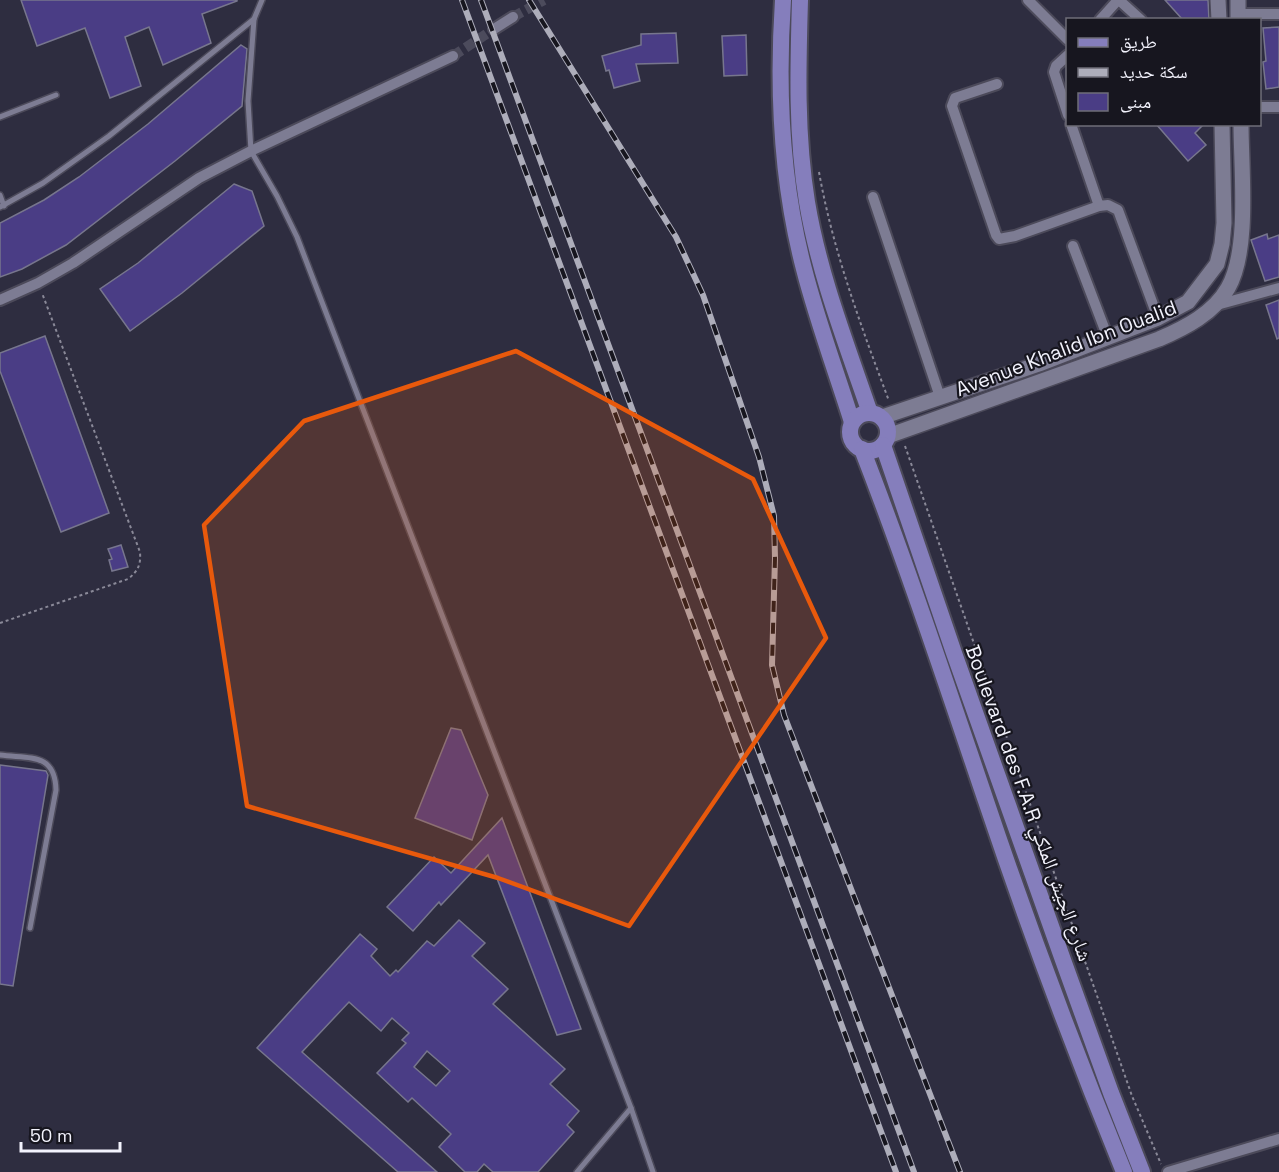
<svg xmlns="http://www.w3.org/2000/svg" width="1279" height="1172" viewBox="0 0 1279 1172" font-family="'Space Grotesk','Noto Naskh Arabic',sans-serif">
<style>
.building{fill:#4a3d85;stroke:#77768d;stroke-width:1.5;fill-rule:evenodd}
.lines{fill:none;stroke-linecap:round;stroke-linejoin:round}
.minor-tunnel{stroke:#4c4b5c;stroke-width:10;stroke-dasharray:10 5;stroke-linecap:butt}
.service-casing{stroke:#4c4a5a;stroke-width:8}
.minor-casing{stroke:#4c4a5a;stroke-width:14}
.secondary-casing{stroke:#4c4a5a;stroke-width:18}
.primary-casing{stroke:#4c4a5a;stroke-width:20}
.path{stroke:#8a8998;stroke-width:2;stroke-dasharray:3 3;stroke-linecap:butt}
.service{stroke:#7d7c93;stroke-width:5}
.minor{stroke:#7d7c93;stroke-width:10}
.secondary{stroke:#7d7c93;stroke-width:15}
.primary{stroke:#857ebc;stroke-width:16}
.rail-casing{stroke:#adadba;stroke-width:6}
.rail{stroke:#17161f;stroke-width:4;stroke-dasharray:11;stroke-linecap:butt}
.marked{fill:#e8590c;fill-opacity:0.2;stroke:#e8590c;stroke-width:4.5;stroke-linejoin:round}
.labels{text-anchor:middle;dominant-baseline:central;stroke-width:4.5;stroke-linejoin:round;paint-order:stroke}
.street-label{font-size:20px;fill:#f3f3fd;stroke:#17161f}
</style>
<rect width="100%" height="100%" fill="#2e2d40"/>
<!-- building -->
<g class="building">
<polygon points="21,0 237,0 237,1 202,14 211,43 163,65 149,27 125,37 141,86 110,98 85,28 37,46"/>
<polygon points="1165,0 1208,0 1209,20 1183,20"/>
<polygon points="1279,27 1279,87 1266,89 1263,62 1266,61 1263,28"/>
<polygon points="676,33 678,63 636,64 640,81 614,88 609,70 606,71 602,56 641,45 641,34"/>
<polygon points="746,35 747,75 724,76 722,36"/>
<polygon points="241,45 247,49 242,106 175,161 66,245 22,269 0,277 0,223 44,200 79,177 148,124"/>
<polygon points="1156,124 1204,124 1195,133 1206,145 1188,161"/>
<polygon points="234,184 252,191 264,226 182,293 130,331 100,289 138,263"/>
<polygon points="1267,234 1268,239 1279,235 1279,277 1265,281 1251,240"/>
<polygon points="1279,300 1279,338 1277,339 1266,305"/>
<polygon points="45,336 109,513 61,532 0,371 0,353"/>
<polygon points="121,545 128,567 112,571 109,560 112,559 108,549"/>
<polygon points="451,728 461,730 488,795 472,840 415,818"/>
<polygon points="0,765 46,771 48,775 13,986 0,984"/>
<polygon points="502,818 581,1029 557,1035 488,855 441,905 439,902 413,931 387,907 434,857 451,873"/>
<path d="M459,920L485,943L472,956L508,989L493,1004L565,1069L550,1084L579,1111L567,1125L574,1132L538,1172H493L484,1164L477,1172H465L439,1147L451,1134L412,1098L408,1102L377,1073L406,1043L402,1040L409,1033L392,1018L381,1031L349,1002L302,1052L437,1172H398L257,1048L360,934L377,949L371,956L390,976L396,970L398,972L427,941L434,946ZM427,1051L450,1071L436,1086L414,1067Z"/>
</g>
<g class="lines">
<!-- minor-tunnel -->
<g class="minor-tunnel">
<polyline points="513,17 544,0"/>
<polyline points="453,56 494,29"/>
</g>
<defs>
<g id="service">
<polyline points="262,0 254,19 248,101 251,151 277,196 297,237 631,1108 653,1172"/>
<polyline points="0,117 56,95"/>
<polyline points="0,195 4,206"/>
<polyline points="0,207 43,183 109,136 254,19"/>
<path d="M0,755C29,759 55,752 56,790L30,928"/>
<polyline points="577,1172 631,1108"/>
</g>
<g id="minor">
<polyline points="1028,0 1068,40"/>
<polyline points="1119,0 1141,20"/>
<polyline points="1238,14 1279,14"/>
<polyline points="1100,20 1118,0"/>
<polyline points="494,29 513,17"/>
<polyline points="1068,55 1056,66 1054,72 1068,115"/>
<polyline points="997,84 955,98 952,106 996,235 999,239 1015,236 1099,206"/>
<polyline points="1260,107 1279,107"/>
<polyline points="1071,124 1099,206 1108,205 1118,210 1158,318"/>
<polyline points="873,197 940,397"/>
<polyline points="1073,246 1108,338"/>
<polyline points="0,300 38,283 73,263 199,178 251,151 453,56"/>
<polyline points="1213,306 1279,288"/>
<polyline points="1168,1172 1279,1139"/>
</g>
<g id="secondary">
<polyline points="1218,0 1219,20"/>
<polyline points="1238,0 1238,20"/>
<polyline points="882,417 1039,364 1158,318 1188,302 1217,264 1222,244 1224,223 1222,124"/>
<path d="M888,436L1159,339C1185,328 1214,313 1228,288C1250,250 1241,169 1241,124"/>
</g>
<g id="primary">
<path d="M783,0C777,90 781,181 804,269C817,320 836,371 852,422"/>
<path d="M800,0C798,67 796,135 807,202C819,274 846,343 870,413"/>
<circle cx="869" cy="432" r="19"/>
<polyline points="883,445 954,653 1063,960 1111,1093 1142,1172"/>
<path d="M862,449C907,565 946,683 986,801C1028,926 1074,1050 1124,1172"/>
</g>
</defs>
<!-- service casing -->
<use href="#service" class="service-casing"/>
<!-- minor casing -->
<use href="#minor" class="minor-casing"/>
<!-- secondary casing -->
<use href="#secondary" class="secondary-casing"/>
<!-- primary casing -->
<use href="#primary" class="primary-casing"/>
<!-- path -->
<g class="path">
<path d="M819,172C833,251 861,326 889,401"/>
<polyline points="905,446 1132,1096 1161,1164"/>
<path d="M0,623L128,579C138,571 141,565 140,552L42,293"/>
</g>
<!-- service -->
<use href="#service" class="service"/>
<!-- minor -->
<use href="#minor" class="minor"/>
<!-- secondary -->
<use href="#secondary" class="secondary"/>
<!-- primary -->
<use href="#primary" class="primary"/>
<defs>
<g id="rail">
<polyline points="462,0 896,1172"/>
<polyline points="481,0 914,1172"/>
<polyline points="529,0 676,237 703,295 759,457 774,516 775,558 772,665 784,715 960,1172"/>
</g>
</defs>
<!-- rail casing -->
<use href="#rail" class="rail-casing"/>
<!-- rail -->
<use href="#rail" class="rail"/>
</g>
<!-- marked area -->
<path class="marked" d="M516,351L753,479L826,638L629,926L498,878L247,806L204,525L304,421Z"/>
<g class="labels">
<!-- street labels -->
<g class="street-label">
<text transform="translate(1066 348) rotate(-21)">Avenue Khalid Ibn Oualid</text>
<text transform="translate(1029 803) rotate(70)">Boulevard des F.A.R شارع الجيش الملكي</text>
</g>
</g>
<!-- legend -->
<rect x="1066" y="18" width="195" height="108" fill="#17161f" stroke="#6f6e78" stroke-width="1.5"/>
<rect x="1078" y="38" width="30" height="9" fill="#857ebc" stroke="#6f6e78" stroke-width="1.5"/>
<text x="1120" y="48" font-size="18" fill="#f3f3fd">طريق</text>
<rect x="1078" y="68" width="30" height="9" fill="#adadba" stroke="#6f6e78" stroke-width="1.5"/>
<text x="1120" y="78" font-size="18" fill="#f3f3fd">سكة حديد</text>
<rect x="1078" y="93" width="30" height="18" fill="#4a3d85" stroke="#6f6e78" stroke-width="1.5"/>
<text x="1120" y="108" font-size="18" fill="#f3f3fd">مبنى</text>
<!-- scale -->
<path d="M21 1142v9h99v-9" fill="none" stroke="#f3f3fd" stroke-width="3"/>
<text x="30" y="1142" font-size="18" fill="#f3f3fd" stroke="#17161f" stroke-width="4.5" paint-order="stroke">50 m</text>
</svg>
